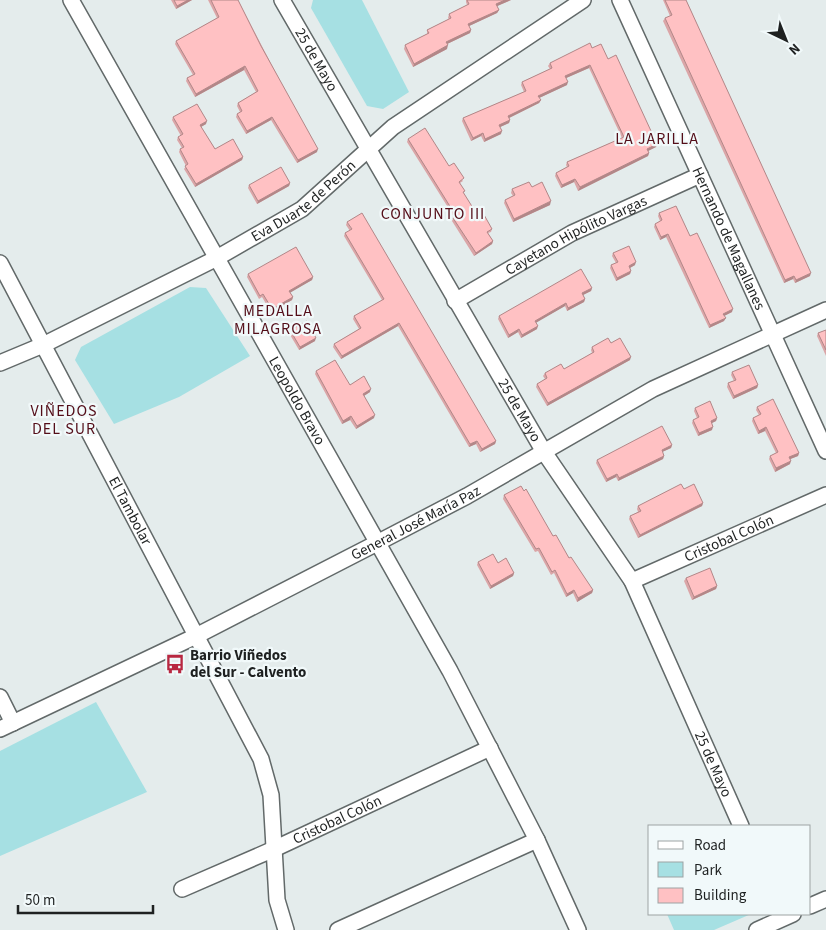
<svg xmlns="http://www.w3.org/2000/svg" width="826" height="930" viewBox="0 0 826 930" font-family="'Source Sans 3',sans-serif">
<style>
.green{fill:#a6e0e3}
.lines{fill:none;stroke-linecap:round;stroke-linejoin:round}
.street-casing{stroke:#626969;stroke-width:18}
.street{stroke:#fff;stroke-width:15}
.wall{fill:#dba6a8}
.shaded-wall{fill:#b28788}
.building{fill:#ffc1c3;stroke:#b28788}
.labels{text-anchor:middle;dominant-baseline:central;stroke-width:4.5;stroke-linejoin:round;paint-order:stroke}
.street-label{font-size:15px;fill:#1e2121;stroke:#f1f9fa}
.poi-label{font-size:15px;font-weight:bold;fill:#1e2121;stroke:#f1f9fa;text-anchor:start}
.neighbourhood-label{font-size:16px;letter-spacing:1px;fill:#540e19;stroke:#f1f9fa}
</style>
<rect width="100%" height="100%" fill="#e4ecec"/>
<!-- green -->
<g class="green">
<polygon points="313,0 362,0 409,92 383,109 367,106 311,8"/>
<polygon points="190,287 206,288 250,356 179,397 114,424 75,360 81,347"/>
<polygon points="96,702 147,792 0,856 0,751"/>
<polygon points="667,914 751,914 714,930 674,930"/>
</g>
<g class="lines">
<defs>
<g id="street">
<path id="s1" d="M71,0L450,671L537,840L578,930"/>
<path id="s2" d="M282,0L544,452L632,581L741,826"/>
<path id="s3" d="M620,0L826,451"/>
<path id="s4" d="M0,263L261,759L271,795L277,900L286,930"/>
<path id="s5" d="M455,301L572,233L700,175"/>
<path id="s6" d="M0,363L43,345L215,259L302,209L393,127L583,0"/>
<path id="s7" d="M632,581L826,495"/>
<polyline points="0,697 13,723"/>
<path id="s8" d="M0,729L196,636L377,543L467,496L653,389L826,310"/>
<path id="s9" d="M182,889L274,849L490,748"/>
<polyline points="810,906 826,899"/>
<polyline points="338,930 537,840"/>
<polyline points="757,930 793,914"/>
</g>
</defs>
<!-- street casing -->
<use href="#street" class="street-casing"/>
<!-- street -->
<use href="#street" class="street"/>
</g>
<!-- wall -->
<g class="wall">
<polygon points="171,0 192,0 176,9"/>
<polygon points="208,0 238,0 317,152 297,163 271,120 246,134 236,117 237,114 240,112 237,106 238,103 256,92 244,70 195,97 186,81 187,78 193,75 175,44 176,41 217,18"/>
<polygon points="466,0 511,0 497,6 499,10 497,13 469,26 471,30 470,33 447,44 447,49 413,67 404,49 405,45 427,34 427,30 449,19 448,18 449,14 467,5 466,2"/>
<polygon points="663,0 686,0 810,276 795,283 793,279 784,283 663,21 665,18 670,16"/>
<polygon points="592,48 608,59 656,147 648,151 649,153 648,156 578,191 574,182 561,188 555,176 556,173 567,167 566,165 567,162 622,138 589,68 566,78 567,85 539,98 541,100 539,103 509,118 510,120 509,123 500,127 501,134 484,142 481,136 471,141 462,121 463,118 524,92 521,85 522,82 550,69 548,66 550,63"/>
<polygon points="173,117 206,124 201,127 215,149 243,157 242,160 195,187 184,169 186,166 179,152 180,149 182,148 177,140 178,137 181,136 172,120"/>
<polygon points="408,139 449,166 463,181 460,183 464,194 478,216 492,229 491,232 488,233 493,241 492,244 474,256 452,221 454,217 407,142"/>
<polygon points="290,183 289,186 257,204 248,188 249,185"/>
<polygon points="532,187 550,205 513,222 504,203 505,200 513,196 511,193 512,189"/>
<polygon points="659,213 690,236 732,312 724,316 724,321 709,328 666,237 660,240 654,227 655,224 660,221 658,216"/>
<polygon points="347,222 496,441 495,444 480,452 476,444 469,447 398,326 341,359 333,347 334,344 359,329 353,319 354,316 382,300 344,236 345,233 350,231 346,225"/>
<polygon points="613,253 635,265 630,268 631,271 630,274 616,281 610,268 611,265 616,263 612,256"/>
<polygon points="248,274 313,277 312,280 290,292 293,297 292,300 271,312 262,297 259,299 247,277"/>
<polygon points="592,288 591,291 583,295 585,299 584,302 567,311 565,306 536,322 537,329 521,338 518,332 508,338 498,319 499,316"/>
<polygon points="290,330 315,341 299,350 289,333"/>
<polygon points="826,330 826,356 817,336 818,333"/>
<polygon points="611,343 630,360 547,406 536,387 537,384 545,379 543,376 545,373 564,369 592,353 591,350 592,347"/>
<polygon points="316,371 370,392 364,396 374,418 356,429 350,420 342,424 315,374"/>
<polygon points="732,372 758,385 757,388 733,399 727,387 728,383 734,381 731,375"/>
<polygon points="757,407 799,453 798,456 790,459 790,464 775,472 769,459 770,456 776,453 765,431 758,434 752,421 753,418 759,415 756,410"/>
<polygon points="695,408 717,418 716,421 712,423 712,430 698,436 692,423 693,420 697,418 694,411"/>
<polygon points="672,445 671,448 662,452 664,456 663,459 618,481 616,477 606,482 596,463 597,460"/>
<polygon points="684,489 703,503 702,506 638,538 629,519 630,516 638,512 637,509 638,506"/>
<polygon points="524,491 553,536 593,590 592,593 577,602 573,593 566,597 554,573 551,575 538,551 535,552 503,499 504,495"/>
<polygon points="478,562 514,573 513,576 490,589 477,565"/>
<polygon points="686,578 717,586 716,589 692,600 684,581"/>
</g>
<!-- shaded-wall -->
<g class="shaded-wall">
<polygon points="188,0 192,0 176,9 177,6"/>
<polygon points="505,0 511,0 495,7 496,4"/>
<polygon points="499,10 497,13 467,27 468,24"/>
<polygon points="471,30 470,33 445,45 446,42"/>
<polygon points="448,45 447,49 413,67 414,64"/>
<polygon points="590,65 589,68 564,79 565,76"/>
<polygon points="245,66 244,70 195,97 196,94"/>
<polygon points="568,82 567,85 537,99 538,96"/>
<polygon points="541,100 539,103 507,119 508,116"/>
<polygon points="272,117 271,120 246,134 247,131"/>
<polygon points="510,120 509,123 498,128 499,125"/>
<polygon points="207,121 206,124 199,128 200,125"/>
<polygon points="502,131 501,134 484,142 485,139"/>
<polygon points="483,133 481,136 471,141 473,138"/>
<polygon points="657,144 656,147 646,152 647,149"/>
<polygon points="318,149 317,152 297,163 298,160"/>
<polygon points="649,153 648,156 578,191 580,187"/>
<polygon points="243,157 242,160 195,187 196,184"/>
<polygon points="575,179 574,182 561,188 562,185"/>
<polygon points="290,183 289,186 257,204 258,201"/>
<polygon points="551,201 550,205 513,222 514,219"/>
<polygon points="668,234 666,237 660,240 661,237"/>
<polygon points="493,241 492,244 474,256 476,253"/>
<polygon points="636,262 635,265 628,269 629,266"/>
<polygon points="631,271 630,274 616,281 617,278"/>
<polygon points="811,273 810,276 795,283 796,280"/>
<polygon points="794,276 793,279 784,283 785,280"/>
<polygon points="313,277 312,280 288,294 289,291"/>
<polygon points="592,288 591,291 581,296 582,293"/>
<polygon points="293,297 292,300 271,312 272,309"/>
<polygon points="585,299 584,302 567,311 568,308"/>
<polygon points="566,303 565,306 534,324 535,321"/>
<polygon points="733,309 732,312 722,317 723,314"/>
<polygon points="726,318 724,321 709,328 710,325"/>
<polygon points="399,323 398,326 341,359 342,356"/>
<polygon points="538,326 537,329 521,338 522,335"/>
<polygon points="519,329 518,332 508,338 509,335"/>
<polygon points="316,338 315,341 299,350 300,347"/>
<polygon points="631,357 630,360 547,406 548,403"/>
<polygon points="758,385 757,388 733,399 734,396"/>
<polygon points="371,389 370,392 362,397 363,394"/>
<polygon points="375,415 374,418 356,429 357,426"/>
<polygon points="351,416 350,420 342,424 343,421"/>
<polygon points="717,418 716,421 710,424 711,421"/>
<polygon points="713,427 712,430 698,436 699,433"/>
<polygon points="766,427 765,431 758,434 759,431"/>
<polygon points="477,441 476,444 469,447 470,444"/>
<polygon points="496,441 495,444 480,452 482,449"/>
<polygon points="672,445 671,448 660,453 662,450"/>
<polygon points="799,453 798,456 788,460 789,457"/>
<polygon points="664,456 663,459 618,481 619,478"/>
<polygon points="791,461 790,464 775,472 776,468"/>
<polygon points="617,474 616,477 606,482 607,479"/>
<polygon points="703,503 702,506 638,538 640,535"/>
<polygon points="514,573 513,576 490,589 491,586"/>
<polygon points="717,586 716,589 692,600 694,597"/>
<polygon points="574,590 573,593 566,597 567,594"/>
<polygon points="593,590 592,593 577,602 578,598"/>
</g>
<!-- building -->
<g class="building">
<polygon points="174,0 188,0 177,6"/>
<polygon points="211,0 238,0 261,46 318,149 298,160 272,117 247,131 237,114 242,111 238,103 258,91 245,66 196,94 187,78 195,74 176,41 219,17"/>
<polygon points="467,0 505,0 496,4 499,10 468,24 471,30 446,42 448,45 414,64 405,45 429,33 427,30 451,18 449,14 469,4"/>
<polygon points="665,0 686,0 811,273 796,280 794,276 785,280 665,18 672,15"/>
<polygon points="590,43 592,48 601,44 608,59 616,55 657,144 647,149 649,153 580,187 575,179 562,185 556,173 569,166 567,162 624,137 590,65 565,76 568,82 538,96 541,100 508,116 510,120 499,125 502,131 485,139 483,133 473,138 463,118 526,91 522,82 552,68 550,63"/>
<polygon points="197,104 207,121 200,125 215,149 233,139 243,157 196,184 185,166 188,164 180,149 184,147 178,137 183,134 173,117"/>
<polygon points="425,128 449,166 454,163 464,178 459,182 465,191 463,192 478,216 483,213 492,229 487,232 493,241 476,253 453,218 456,216 408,139"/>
<polygon points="281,167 290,183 258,201 249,185"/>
<polygon points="529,182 532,187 542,182 551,201 514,219 505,200 515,195 512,189"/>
<polygon points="676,206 690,236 697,233 733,309 723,314 726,318 710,325 668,234 661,237 655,224 662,220 659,213"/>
<polygon points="362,213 496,441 482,449 477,441 470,444 399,323 342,356 334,344 361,328 354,316 384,299 345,233 352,229 347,222"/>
<polygon points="629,246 636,262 629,266 631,271 617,278 611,265 618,262 613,253"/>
<polygon points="296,247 313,277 289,291 293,297 272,309 263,294 260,296 248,274"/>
<polygon points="581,269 592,288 582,293 585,299 568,308 566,303 535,321 538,326 522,335 519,329 509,335 499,316"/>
<polygon points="307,321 316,338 300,347 290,330"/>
<polygon points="826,330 826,350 818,333"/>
<polygon points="608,338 611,343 620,338 631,357 548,403 537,384 547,378 545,373 561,364 564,369 594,352 592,347"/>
<polygon points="335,360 350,385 364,376 371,389 363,394 375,415 357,426 351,416 343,421 316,371"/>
<polygon points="749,365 758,385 734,396 728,383 736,380 732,372"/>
<polygon points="773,399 799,453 789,457 791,461 776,468 770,456 778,452 766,427 759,431 753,418 761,414 757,407"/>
<polygon points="710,401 717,418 711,421 713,427 699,433 693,420 699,417 695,408"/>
<polygon points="662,426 672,445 662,450 664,456 619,478 617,474 607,479 597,460"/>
<polygon points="681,484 684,489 694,484 703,503 640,535 630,516 641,511 638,506"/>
<polygon points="521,486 524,491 526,489 553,536 556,535 569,558 571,557 593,590 578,598 574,590 567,594 555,570 552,572 539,548 536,549 504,495"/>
<polygon points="493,554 498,563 506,558 514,573 491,586 478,562"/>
<polygon points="710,568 717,586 694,597 686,578"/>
</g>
<!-- icons -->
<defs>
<symbol id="bus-bare" viewBox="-9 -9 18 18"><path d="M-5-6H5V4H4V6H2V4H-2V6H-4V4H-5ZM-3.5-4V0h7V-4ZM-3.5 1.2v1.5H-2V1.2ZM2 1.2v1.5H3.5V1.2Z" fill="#b82740" stroke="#f1f9fa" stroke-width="2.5" paint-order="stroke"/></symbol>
</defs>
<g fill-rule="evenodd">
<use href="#bus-bare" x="161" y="650" width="28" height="28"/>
</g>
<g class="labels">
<!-- street labels -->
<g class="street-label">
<text stroke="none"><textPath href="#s2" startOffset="69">25 de Mayo</textPath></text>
<text stroke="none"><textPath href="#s6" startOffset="345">Eva Duarte de Perón</textPath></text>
<text stroke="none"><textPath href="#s5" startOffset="138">Cayetano Hipólito Vargas</textPath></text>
<text stroke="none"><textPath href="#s3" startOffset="262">Hernando de Magallanes</textPath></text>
<text stroke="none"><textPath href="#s1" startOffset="460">Leopoldo Bravo</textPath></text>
<text stroke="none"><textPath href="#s2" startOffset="474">25 de Mayo</textPath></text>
<text stroke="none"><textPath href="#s4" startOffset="280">El Tambolar</textPath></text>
<text stroke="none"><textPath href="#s8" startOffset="464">General José María Paz</textPath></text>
<text stroke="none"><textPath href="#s7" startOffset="106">Cristobal Colón</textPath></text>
<text stroke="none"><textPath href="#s2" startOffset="879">25 de Mayo</textPath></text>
<text stroke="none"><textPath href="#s9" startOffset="170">Cristobal Colón</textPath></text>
</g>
<!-- poi labels -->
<g class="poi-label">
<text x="190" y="655">Barrio Viñedos<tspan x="190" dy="17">del Sur - Calvento</tspan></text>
</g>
<!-- neighbourhood labels -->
<g class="neighbourhood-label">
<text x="657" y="139">LA JARILLA</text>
<text x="433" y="214">CONJUNTO III</text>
<text x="278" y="311">MEDALLA<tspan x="278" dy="18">MILAGROSA</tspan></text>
<text x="64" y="411">VIÑEDOS<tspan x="64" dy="18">DEL SUR</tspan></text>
</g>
</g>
<!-- legend -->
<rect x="648" y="825" width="162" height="90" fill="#f1f9fa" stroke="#9da3a3"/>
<rect x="658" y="841" width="25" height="8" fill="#ffffff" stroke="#9da3a3"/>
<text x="694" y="850" font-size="15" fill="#1e2121">Road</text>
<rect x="658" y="862" width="25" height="15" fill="#a6e0e3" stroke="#9da3a3"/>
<text x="694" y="875" font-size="15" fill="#1e2121">Park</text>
<rect x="658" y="888" width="25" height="15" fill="#ffc1c3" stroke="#9da3a3"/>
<text x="694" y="900" font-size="15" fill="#1e2121">Building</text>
<!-- north arrow -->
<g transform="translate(786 40) rotate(137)" stroke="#f1f9fa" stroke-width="4" paint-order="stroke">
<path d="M0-4L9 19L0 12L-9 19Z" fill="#1e2121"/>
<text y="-8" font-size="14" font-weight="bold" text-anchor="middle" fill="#1e2121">N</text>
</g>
<!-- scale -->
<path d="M18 905v8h135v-8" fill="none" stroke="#1e2121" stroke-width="2.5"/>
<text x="25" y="905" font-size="15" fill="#1e2121" stroke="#f1f9fa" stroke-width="4" paint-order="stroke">50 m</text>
</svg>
